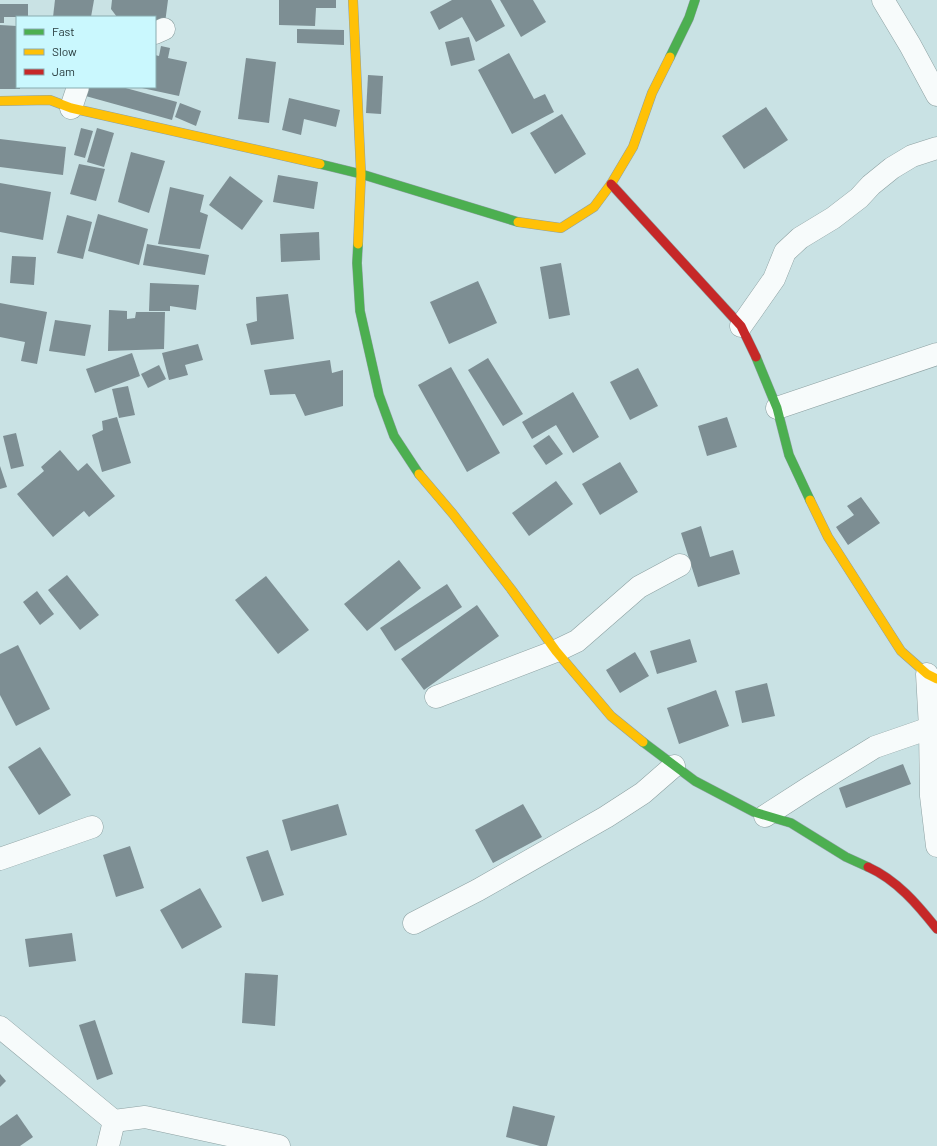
<svg xmlns="http://www.w3.org/2000/svg" width="937" height="1146" viewBox="0 0 937 1146" font-family="Barlow,sans-serif">
<style>
.building{fill:#7d8e93}
.lines{fill:none;stroke-linecap:round;stroke-linejoin:round}
.street-casing{stroke:#8da1a2;stroke-width:23}
.fast-casing{stroke:#8da1a2;stroke-width:10}
.slow-casing{stroke:#8da1a2;stroke-width:10}
.jam-casing{stroke:#8da1a2;stroke-width:10}
.street{stroke:#f7fbfb;stroke-width:22}
.fast{stroke:#4caf50;stroke-width:9}
.slow{stroke:#ffc107;stroke-width:9}
.jam{stroke:#c62828;stroke-width:9}
</style>
<rect width="100%" height="100%" fill="#c9e2e4"/>
<!-- building -->
<g class="building">
<polygon points="55,0 94,0 91,17 53,17"/>
<polygon points="112,0 168,0 165,23 155,27 155,17 117,17 111,9"/>
<polygon points="279,0 336,0 336,8 316,8 315,26 279,25"/>
<polygon points="452,0 491,0 505,26 476,42 462,17 439,30 430,12"/>
<polygon points="500,0 533,0 546,22 521,37"/>
<polygon points="0,4 28,4 28,17 4,17 4,23 0,23"/>
<polygon points="0,25 17,26 17,87 20,87 20,89 0,89"/>
<polygon points="297,29 344,30 344,45 297,43"/>
<polygon points="469,37 475,60 451,66 445,42"/>
<polygon points="161,46 170,48 168,58 187,62 179,96 142,88 155,87 155,55 159,56"/>
<polygon points="509,53 534,99 545,94 554,112 512,134 478,70"/>
<polygon points="246,58 276,62 269,123 238,119"/>
<polygon points="368,75 383,76 381,114 366,113"/>
<polygon points="84,87 122,87 177,102 172,120 82,95"/>
<polygon points="289,98 340,110 336,127 304,119 301,135 282,130"/>
<polygon points="180,103 201,111 196,126 175,117"/>
<polygon points="766,107 788,140 744,169 722,136"/>
<polygon points="562,114 586,154 555,174 530,133"/>
<polygon points="81,128 93,131 85,158 74,155"/>
<polygon points="97,128 114,133 104,167 87,162"/>
<polygon points="0,139 66,147 63,175 0,167"/>
<polygon points="131,152 165,161 149,213 118,202"/>
<polygon points="79,164 105,169 96,201 70,194"/>
<polygon points="278,175 318,182 314,209 273,202"/>
<polygon points="230,176 263,201 242,230 209,205"/>
<polygon points="0,183 51,192 43,240 0,232"/>
<polygon points="170,187 204,195 200,212 208,215 200,249 158,244"/>
<polygon points="98,214 148,229 139,265 88,251"/>
<polygon points="67,215 92,222 83,259 57,253"/>
<polygon points="319,232 320,260 281,262 280,234"/>
<polygon points="147,244 209,255 205,275 143,265"/>
<polygon points="12,256 36,257 34,285 10,283"/>
<polygon points="561,263 570,315 549,319 540,267"/>
<polygon points="478,281 497,323 449,344 430,302"/>
<polygon points="150,283 199,285 196,310 170,306 170,311 149,311"/>
<polygon points="288,294 294,339 251,345 246,324 257,321 256,297"/>
<polygon points="0,303 47,312 37,364 21,361 25,342 0,337"/>
<polygon points="109,310 127,311 127,319 135,318 136,312 165,312 164,349 108,351"/>
<polygon points="55,320 91,325 85,356 49,351"/>
<polygon points="198,344 203,360 185,365 188,375 169,380 162,353"/>
<polygon points="132,353 140,376 95,393 86,369"/>
<polygon points="488,358 523,414 503,426 468,370"/>
<polygon points="330,360 332,373 343,370 343,406 305,416 295,394 270,395 264,370"/>
<polygon points="159,365 166,379 148,388 141,374"/>
<polygon points="451,367 500,453 467,472 418,385"/>
<polygon points="638,368 658,406 630,420 610,382"/>
<polygon points="128,386 135,415 119,418 112,389"/>
<polygon points="573,392 599,437 573,453 556,425 532,439 522,422"/>
<polygon points="117,417 131,463 102,472 92,435 103,430 102,421"/>
<polygon points="727,417 737,447 707,456 698,426"/>
<polygon points="16,433 24,466 11,469 3,436"/>
<polygon points="549,435 563,454 546,465 533,446"/>
<polygon points="60,450 78,471 87,463 115,496 89,517 84,511 53,537 17,494 44,471 41,467"/>
<polygon points="620,462 638,492 600,515 582,484"/>
<polygon points="0,466 7,487 0,489"/>
<polygon points="556,481 573,504 529,536 512,513"/>
<polygon points="861,497 880,523 848,545 836,527 854,515 847,506"/>
<polygon points="701,526 710,557 733,550 740,574 698,587 681,533"/>
<polygon points="399,560 421,588 367,631 344,604"/>
<polygon points="67,575 99,615 80,630 48,590"/>
<polygon points="266,576 309,630 278,654 235,600"/>
<polygon points="447,584 462,607 395,651 380,628"/>
<polygon points="37,591 54,614 40,625 23,602"/>
<polygon points="477,605 499,636 424,690 401,659"/>
<polygon points="690,639 697,662 657,674 650,651"/>
<polygon points="18,645 50,709 16,726 0,695 0,654"/>
<polygon points="635,652 649,676 620,693 606,670"/>
<polygon points="767,683 775,716 742,723 735,691"/>
<polygon points="716,690 729,726 679,744 667,708"/>
<polygon points="40,747 71,795 39,815 8,767"/>
<polygon points="903,764 911,784 846,808 839,788"/>
<polygon points="338,804 347,835 291,851 282,820"/>
<polygon points="523,804 542,837 493,863 475,830"/>
<polygon points="130,846 144,888 116,897 103,855"/>
<polygon points="268,850 284,895 262,902 246,857"/>
<polygon points="200,888 222,927 182,949 160,910"/>
<polygon points="72,933 76,961 29,967 25,939"/>
<polygon points="245,973 278,975 275,1026 242,1023"/>
<polygon points="95,1020 113,1074 97,1080 79,1025"/>
<polygon points="0,1074 6,1081 0,1087"/>
<polygon points="513,1106 555,1116 547,1146 540,1146 506,1137"/>
<polygon points="17,1114 33,1137 20,1146 0,1146 0,1126"/>
</g>
<g class="lines">
<defs>
<g id="street">
<polyline points="883,0 910,45 937,95"/>
<polyline points="155,33 164,29"/>
<polyline points="71,108 78,87"/>
<polyline points="741,326 774,279 785,252 800,238 833,218 859,198 871,185 892,168 912,156 937,148"/>
<polyline points="777,408 937,354"/>
<polyline points="927,674 930,728 931,796 937,846"/>
<polyline points="436,697 556,651 577,641 639,587 680,565"/>
<polyline points="765,816 810,787 875,747 930,728"/>
<polyline points="0,859 92,827"/>
<polyline points="414,923 478,890 606,817 643,793 674,766"/>
<polyline points="0,1027 114,1121 145,1117 279,1146"/>
<polyline points="108,1146 114,1121"/>
</g>
<g id="fast">
<polyline points="670,57 689,18 695,0"/>
<polyline points="320,164 361,174 518,222"/>
<polyline points="358,244 357,263 360,311 379,395 394,436 419,474"/>
<polyline points="756,357 777,408 789,455 810,500"/>
<polyline points="643,742 695,781 754,812 791,823 846,857 868,867"/>
</g>
<g id="slow">
<polyline points="353,0 361,174 358,244"/>
<polyline points="0,101 50,100 71,108 320,164"/>
<polyline points="518,222 561,228 594,207 611,184 633,147 652,93 670,57"/>
<polyline points="419,474 453,514 511,589 556,651 611,716 643,742"/>
<polyline points="810,500 828,537 901,651 927,674 937,679"/>
</g>
<g id="jam">
<polyline points="611,184 741,326 756,357"/>
<path d="M868,867C897,880 918,905 937,929"/>
</g>
</defs>
<!-- street casing -->
<use href="#street" class="street-casing"/>
<!-- fast casing -->
<use href="#fast" class="fast-casing"/>
<!-- slow casing -->
<use href="#slow" class="slow-casing"/>
<!-- jam casing -->
<use href="#jam" class="jam-casing"/>
<!-- street -->
<use href="#street" class="street"/>
<!-- fast -->
<use href="#fast" class="fast"/>
<!-- slow -->
<use href="#slow" class="slow"/>
<!-- jam -->
<use href="#jam" class="jam"/>
</g>
<!-- legend -->
<rect x="16" y="16" width="140" height="72" fill="#caf8fe" stroke="#89acb0"/>
<rect x="24" y="29" width="20" height="6" fill="#4caf50" stroke="#89acb0"/>
<text x="52" y="36" font-size="12" fill="#273a3c">Fast</text>
<rect x="24" y="49" width="20" height="6" fill="#ffc107" stroke="#89acb0"/>
<text x="52" y="56" font-size="12" fill="#273a3c">Slow</text>
<rect x="24" y="69" width="20" height="6" fill="#c62828" stroke="#89acb0"/>
<text x="52" y="76" font-size="12" fill="#273a3c">Jam</text>
</svg>
